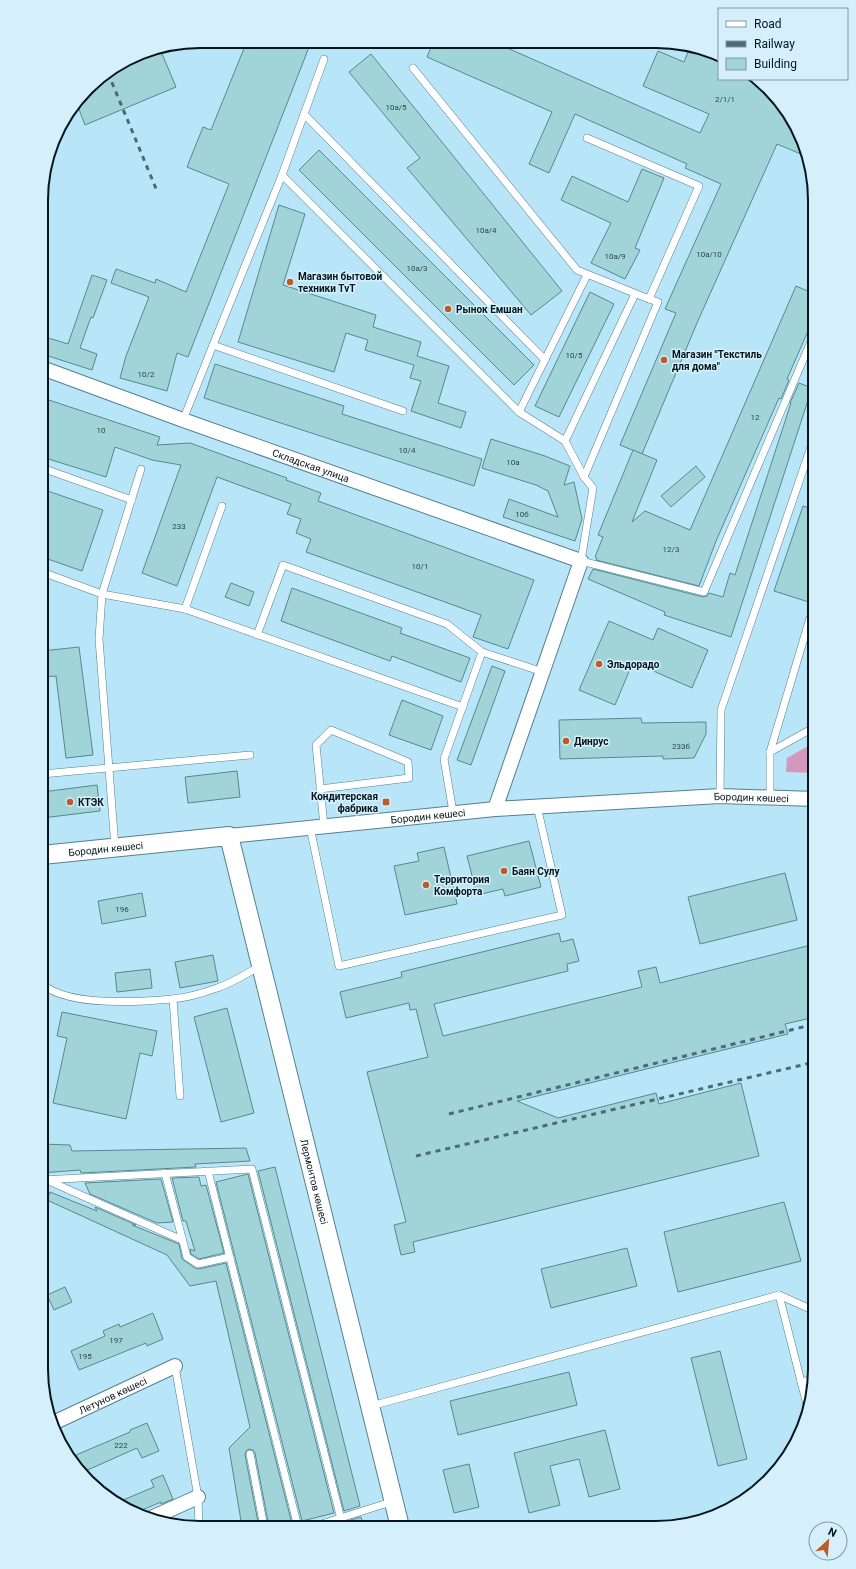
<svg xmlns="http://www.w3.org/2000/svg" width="856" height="1569" viewBox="0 0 856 1569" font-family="Roboto,sans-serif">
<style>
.green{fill:#d398bb}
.building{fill:#a1d4d9;stroke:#57888d}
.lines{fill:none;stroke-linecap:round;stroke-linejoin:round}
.service-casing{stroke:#558090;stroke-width:8}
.minor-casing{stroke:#558090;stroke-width:16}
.tertiary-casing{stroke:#558090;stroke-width:20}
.service{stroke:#fff;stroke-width:7}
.minor{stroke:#fff;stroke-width:14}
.tertiary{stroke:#fff;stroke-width:18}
.rail{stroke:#4d6a75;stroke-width:3;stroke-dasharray:5 5;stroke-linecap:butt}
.poi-dot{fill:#be5929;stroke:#d5f0fb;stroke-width:1.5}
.labels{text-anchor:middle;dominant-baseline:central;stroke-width:3;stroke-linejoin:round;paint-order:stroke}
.number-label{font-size:8px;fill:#2c464b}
.poi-label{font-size:10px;font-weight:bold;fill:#05161c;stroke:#d5f0fb;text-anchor:start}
.street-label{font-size:10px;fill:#05161c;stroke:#d5f0fb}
.rim{fill:none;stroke:#05161c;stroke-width:2}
</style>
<rect width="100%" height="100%" fill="#b8e6f8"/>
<!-- green -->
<polygon class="green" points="815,742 815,773 786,772 787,758"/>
<!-- building -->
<g class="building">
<polygon points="247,41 311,42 188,357 177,353 167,391 120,378 126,356 149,297 111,283 116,269 155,283 156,279 186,292 229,184 187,167 203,127 211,130"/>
<polygon points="433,42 496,43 700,133 709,114 643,86 658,51 684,62 691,45 719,55 719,79 759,79 788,111 806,149 808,157 777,144 697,323 642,454 620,445 676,313 665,309 721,184 685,168 687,164 575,114 549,173 529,164 552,112 427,57"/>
<polygon points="160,49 176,87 85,125 77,104 95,81 139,53"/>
<polygon points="371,54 562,291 531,315 407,168 420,158 349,72"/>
<polygon points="319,150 534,365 514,385 299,170"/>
<polygon points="642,169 664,178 635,248 640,250 625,279 591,263 611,223 561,200 572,176 628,202"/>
<polygon points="279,205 305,214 283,285 376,315 373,327 421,342 417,356 449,366 438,403 466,412 461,428 411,411 421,381 410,378 414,365 365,350 368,340 346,333 334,372 238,342"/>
<polygon points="92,275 107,280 93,318 91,317 80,348 97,354 92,370 42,354 42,336 68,344"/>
<polygon points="796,286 815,294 815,315 787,379 789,380 781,399 779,398 716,541 699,586 596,560 597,558 595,557 603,537 598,535 633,450 657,460 632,522 645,511 690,530"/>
<polygon points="590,292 614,304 559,417 535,406"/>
<polygon points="215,364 344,406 342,414 482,459 474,486 204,398"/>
<polygon points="799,383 812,388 731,637 664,615 665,612 588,579 593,569 703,597 707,596 709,593 723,597 730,573 735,575 791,403 790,403"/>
<polygon points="49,400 160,437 157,445 190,443 287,478 286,480 321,493 318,501 534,580 508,649 473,637 481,615 306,552 311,539 296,533 301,519 287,514 291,504 217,477 177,586 142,573 181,465 152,460 115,447 106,477 42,457 42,405 47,408"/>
<polygon points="491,439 545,456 570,466 564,485 574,482 582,519 575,541 503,517 509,499 558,517 548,491 536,485 482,468"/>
<polygon points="696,466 705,477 671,507 661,496"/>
<polygon points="42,489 103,510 82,571 42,557"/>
<polygon points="803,506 815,510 815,555 812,563 815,564 815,604 774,591"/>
<polygon points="231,583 254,592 249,606 225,597"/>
<polygon points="292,588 402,628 400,633 470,658 461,682 392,656 390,661 281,621"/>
<polygon points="609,621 653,640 658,628 708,650 692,688 633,662 615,705 579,690"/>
<polygon points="79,647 93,755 66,758 56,676 42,677 42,651"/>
<polygon points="492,666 505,671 471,765 457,760"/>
<polygon points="402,700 443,716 431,750 389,735"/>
<polygon points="641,718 642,723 706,722 706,734 694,758 663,759 663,756 560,759 559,720"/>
<polygon points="237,771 240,797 188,803 185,777"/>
<polygon points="97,785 100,811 42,818 42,792"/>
<polygon points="529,841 541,887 505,896 503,889 477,895 467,856"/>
<polygon points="444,847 457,904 405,915 394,866 419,861 417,853"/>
<polygon points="785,873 797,920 700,944 688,897"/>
<polygon points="142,893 146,916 102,924 98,901"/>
<polygon points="559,933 561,942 573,939 579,961 567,964 568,971 434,1004 443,1036 642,987 638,971 656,967 660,983 815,944 815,1017 785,1024 788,1034 517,1101 558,1118 656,1093 659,1104 741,1083 759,1156 413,1242 415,1252 401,1255 394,1225 406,1222 367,1072 428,1057 416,1009 410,1010 409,1003 346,1018 340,992 402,977 401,972"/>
<polygon points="213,955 218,981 180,988 175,962"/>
<polygon points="150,969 152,988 117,992 115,973"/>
<polygon points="227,1008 254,1113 221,1122 194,1017"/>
<polygon points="62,1012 157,1031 152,1056 140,1053 126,1119 53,1103 67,1038 57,1036"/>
<polygon points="41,1144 70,1145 72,1151 246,1148 250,1161 195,1164 196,1167 81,1173 80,1170 41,1173"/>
<polygon points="275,1167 360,1506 344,1511 258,1171"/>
<polygon points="248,1174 334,1513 302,1521 216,1182"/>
<polygon points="199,1177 201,1186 206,1185 224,1253 199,1259 191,1254 190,1249 195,1251 186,1221 183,1221 172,1178"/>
<polygon points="161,1179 173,1222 157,1223 90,1194 85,1183"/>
<polygon points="50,1192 97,1211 95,1207 136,1225 132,1225 179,1244 182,1259 195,1268 199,1269 226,1263 292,1524 289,1524 290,1527 269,1527 255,1453 253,1450 249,1449 246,1451 245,1455 259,1527 242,1527 229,1448 250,1427 216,1281 190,1286 167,1255 47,1200"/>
<polygon points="784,1202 801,1261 678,1292 664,1232"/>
<polygon points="627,1248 637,1286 551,1308 541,1269"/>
<polygon points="65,1287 72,1302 54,1310 47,1295"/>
<polygon points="153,1313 163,1339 147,1346 146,1343 79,1370 71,1351 105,1336 103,1331 119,1324 120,1327"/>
<polygon points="720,1351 747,1459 718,1466 691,1358"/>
<polygon points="569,1372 577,1405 458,1435 450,1401"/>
<polygon points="147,1423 159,1451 142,1458 137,1448 83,1472 76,1455 130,1432 130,1430"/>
<polygon points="605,1430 620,1489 589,1497 579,1459 550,1466 560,1505 529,1513 514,1453"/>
<polygon points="469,1464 479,1507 454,1513 443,1470"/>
<polygon points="163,1475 173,1499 161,1504 161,1502 135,1513 116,1503 154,1487 151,1480"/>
<polygon points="361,1517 364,1527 349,1527 347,1521"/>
</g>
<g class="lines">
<defs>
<g id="service">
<polyline points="324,59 282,175 213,345 403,411"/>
<polyline points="413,68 577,270 649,299"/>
<polyline points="304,114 545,360"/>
<polyline points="282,175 519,412 565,441 584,477 593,488 581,561 704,592 815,332"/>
<polyline points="519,412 587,275"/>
<polyline points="183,420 213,345"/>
<polyline points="565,441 635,294"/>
<polyline points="42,468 132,500"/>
<polyline points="584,477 658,302 649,299 699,186 587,138"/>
<polyline points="42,572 102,594 185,609 463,707"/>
<polyline points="185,609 222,506"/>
<polyline points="257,635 283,565 447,624 482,652 543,672"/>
<polyline points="770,752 815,727"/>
<polyline points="42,774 250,755"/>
<polyline points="320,789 409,778 408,762 331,730 316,745 324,826"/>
<polyline points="720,796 721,710 815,435"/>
<polyline points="770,798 770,752 810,618"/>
<polyline points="453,812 444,759 482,652"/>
<polyline points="310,827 339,966 562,915 537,806"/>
<polyline points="115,847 99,639 102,594 141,469"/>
<path d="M41,983C66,1007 139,1002 172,999C186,998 203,993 217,988C232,983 246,974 260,966"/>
<polyline points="173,999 180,1096"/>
<polyline points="208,1171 298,1527"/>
<polyline points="165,1173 187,1257 198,1264 230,1257"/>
<polyline points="41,1180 252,1169 343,1527"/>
<polyline points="49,1181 182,1240"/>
<polyline points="779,1295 815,1311"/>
<polyline points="175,1366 198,1497 199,1527"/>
<polyline points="801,1382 815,1379"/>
<polyline points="371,1406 779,1295 808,1409"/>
<polyline points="250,1454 264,1527"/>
<polyline points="312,1527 394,1501"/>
</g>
<g id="minor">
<path id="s1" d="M42,368L183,420L581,561L495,809"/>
<path id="s2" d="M229,836L495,809L720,796L815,799"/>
<path id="s3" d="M51,1424L175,1366"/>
<polyline points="149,1519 198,1497"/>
</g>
<g id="tertiary">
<path id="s4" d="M42,855L229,836L400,1527"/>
</g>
</defs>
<!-- service casing -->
<use href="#service" class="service-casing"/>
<!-- minor casing -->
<use href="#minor" class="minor-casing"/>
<!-- tertiary casing -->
<use href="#tertiary" class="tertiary-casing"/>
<!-- service -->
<use href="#service" class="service"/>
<!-- minor -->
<use href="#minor" class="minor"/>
<!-- tertiary -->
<use href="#tertiary" class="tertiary"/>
<!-- rail -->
<g class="rail">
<polyline points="108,73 157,191"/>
<polyline points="449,1114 815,1024"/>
<polyline points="416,1156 815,1062"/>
</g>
</g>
<!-- markers -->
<g class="poi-dot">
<circle cx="290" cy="282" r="4"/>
<circle cx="448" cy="309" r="4"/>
<circle cx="664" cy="360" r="4"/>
<circle cx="599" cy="664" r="4"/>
<circle cx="566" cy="741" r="4"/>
<circle cx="70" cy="802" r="4"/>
<rect x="382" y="798" width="8" height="8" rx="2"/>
<circle cx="504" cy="871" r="4"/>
<circle cx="426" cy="885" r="4"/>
</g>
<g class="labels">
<!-- number labels -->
<g class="number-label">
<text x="725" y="99">2/1/1</text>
<text x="396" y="107">10а/5</text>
<text x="486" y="230">10а/4</text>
<text x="709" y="254">10а/10</text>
<text x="615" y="256">10а/9</text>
<text x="417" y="268">10а/3</text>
<text x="574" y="355">10/5</text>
<text x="146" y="374">10/2</text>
<text x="755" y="417">12</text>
<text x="101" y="430">10</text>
<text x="407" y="450">10/4</text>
<text x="513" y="462">10а</text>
<text x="522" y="514">10б</text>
<text x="179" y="526">233</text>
<text x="671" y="549">12/3</text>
<text x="420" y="566">10/1</text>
<text x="681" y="746">233б</text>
<text x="122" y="909">196</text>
<text x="116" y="1340">197</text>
<text x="85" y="1356">195</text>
<text x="121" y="1445">222</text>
</g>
<!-- poi labels -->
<g class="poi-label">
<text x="298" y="276">Магазин бытовой<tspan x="298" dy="12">техники TvT</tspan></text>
<text x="456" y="309">Рынок Емшан</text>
<text x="672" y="354">Магазин "Текстиль<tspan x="672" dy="12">для дома"</tspan></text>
<text x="607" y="664">Эльдорадо</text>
<text x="574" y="741">Динрус</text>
<text x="378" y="796" text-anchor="end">Кондитерская<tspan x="378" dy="12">фабрика</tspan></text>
<text x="78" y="802">КТЭК</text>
<text x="512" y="871">Баян Сулу</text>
<text x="434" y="879">Территория<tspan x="434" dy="12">Комфорта</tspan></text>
</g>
<!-- street labels -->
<g class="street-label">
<text stroke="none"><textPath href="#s1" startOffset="286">Складская улица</textPath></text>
<text stroke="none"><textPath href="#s2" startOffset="524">Бородин көшесі</textPath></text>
<text stroke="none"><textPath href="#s2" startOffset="200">Бородин көшесі</textPath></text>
<text stroke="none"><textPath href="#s4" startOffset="64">Бородин көшесі</textPath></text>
<text stroke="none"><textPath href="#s4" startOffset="544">Лермонтов көшесі</textPath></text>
<text stroke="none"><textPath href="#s3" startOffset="68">Летунов көшесі</textPath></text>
</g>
</g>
<!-- crop -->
<path d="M0 0H856V1569H0ZM200 48H656A152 152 0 0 1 808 200V1369A152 152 0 0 1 656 1521H200A152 152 0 0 1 48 1369V200A152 152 0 0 1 200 48Z" fill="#d5f0fb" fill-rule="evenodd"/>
<path class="rim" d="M200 48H656A152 152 0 0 1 808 200V1369A152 152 0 0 1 656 1521H200A152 152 0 0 1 48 1369V200A152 152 0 0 1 200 48Z"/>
<!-- legend -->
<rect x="718" y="8" width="130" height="72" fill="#d5f0fb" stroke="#8299a2"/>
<rect x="726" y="21" width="20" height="6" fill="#ffffff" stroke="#8299a2"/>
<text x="754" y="28" font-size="12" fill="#05161c">Road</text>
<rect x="726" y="41" width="20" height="6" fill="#4d6a75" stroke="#8299a2"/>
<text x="754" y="48" font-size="12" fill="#05161c">Railway</text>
<rect x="726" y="58" width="20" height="12" fill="#a1d4d9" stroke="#8299a2"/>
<text x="754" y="68" font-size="12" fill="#05161c">Building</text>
<!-- north arrow -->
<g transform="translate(828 1541) rotate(26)"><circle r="19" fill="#d5f0fb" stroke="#8299a2"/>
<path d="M0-3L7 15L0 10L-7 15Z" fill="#be5929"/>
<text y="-6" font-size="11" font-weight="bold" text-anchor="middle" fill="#05161c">N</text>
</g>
</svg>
